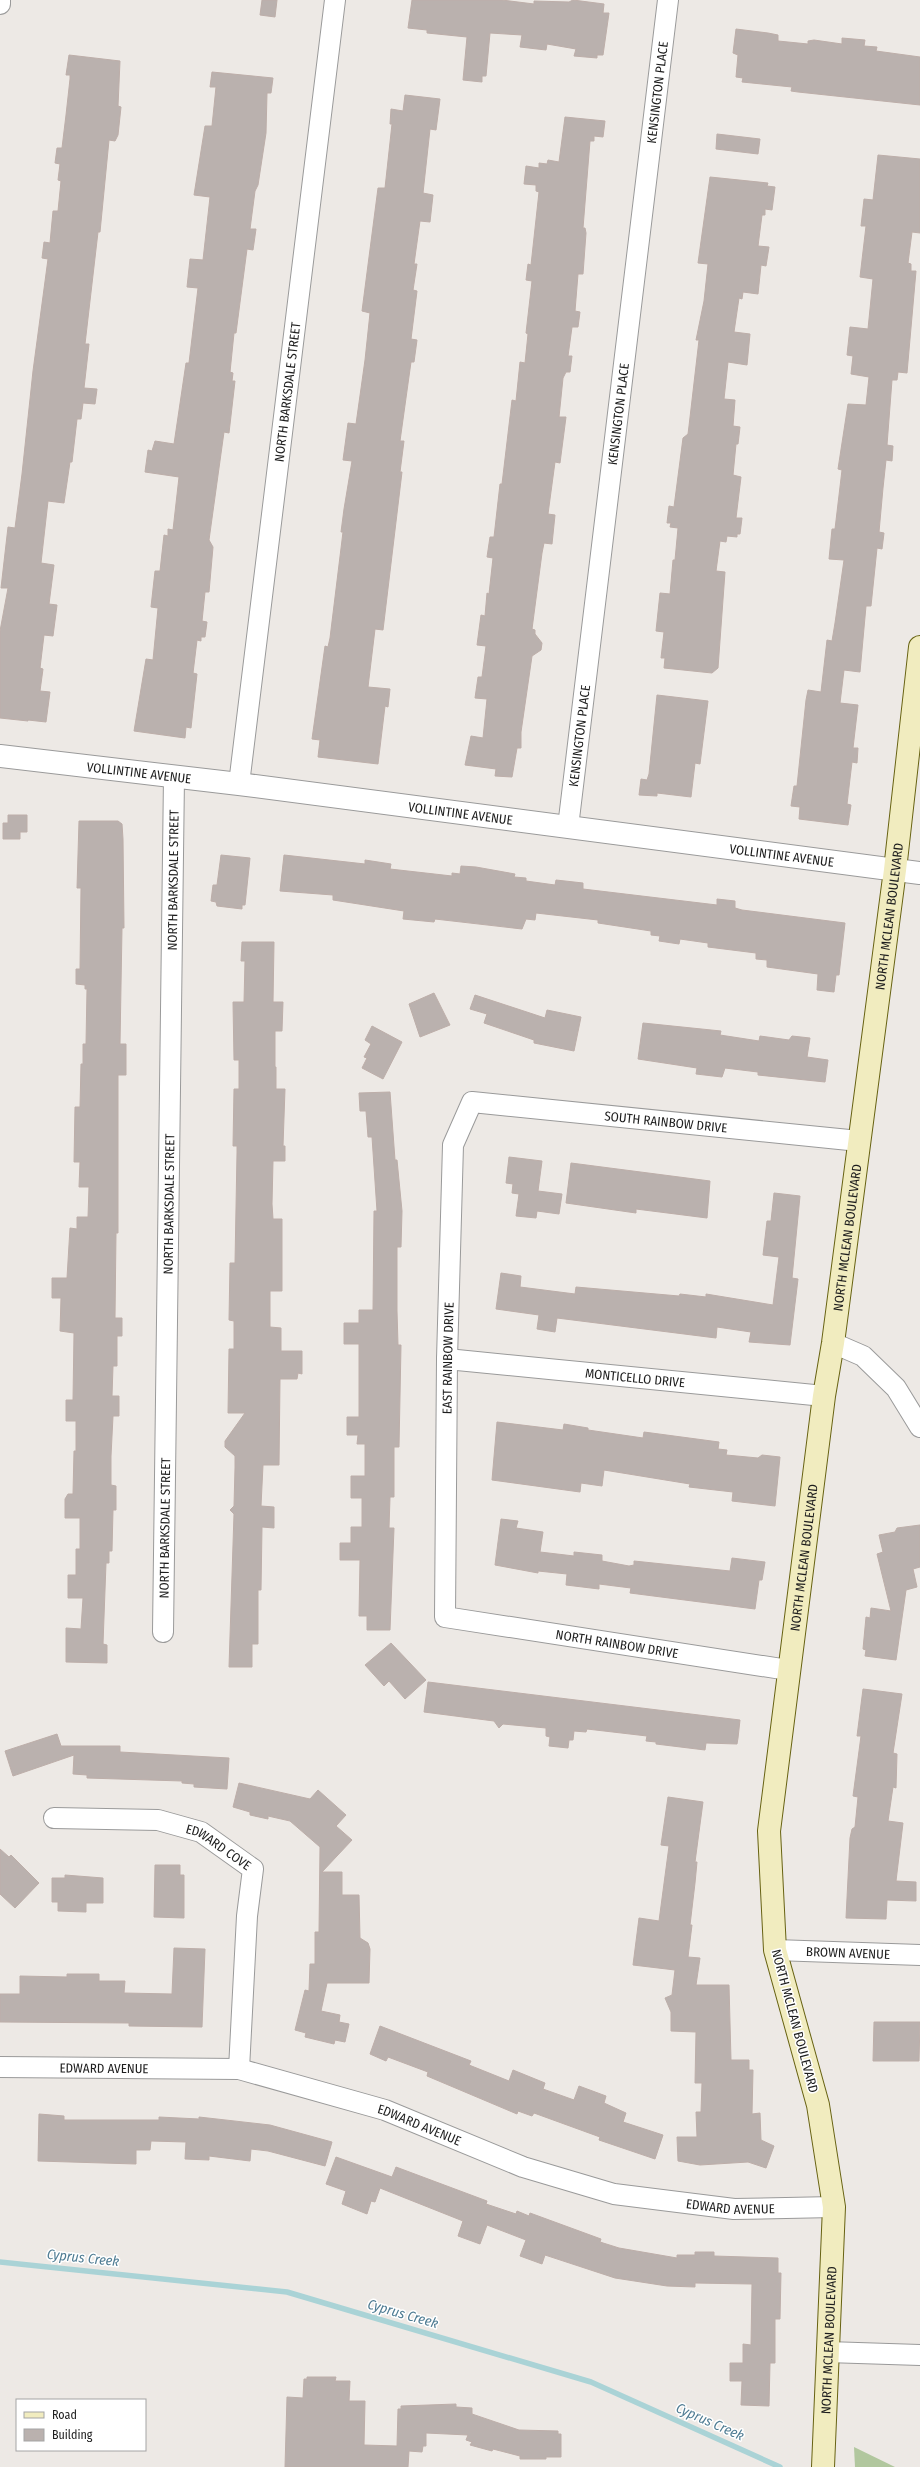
<svg xmlns="http://www.w3.org/2000/svg" width="920" height="2467" viewBox="0 0 920 2467" font-family="'Fira Sans Condensed',sans-serif">
<style>
.forest{fill:#b1c79e}
.lines{fill:none;stroke-linecap:round;stroke-linejoin:round}
.stream{stroke:#aad3d6;stroke-width:5.5}
.building{fill:#bab1ae;stroke:#bdaea9}
.minor-casing{stroke:#9a9a9a;stroke-width:22}
.tertiary-casing{stroke:#9a9a9a;stroke-width:24}
.secondary-casing{stroke:#676212;stroke-width:24}
.minor{stroke:#fff;stroke-width:20}
.tertiary{stroke:#fff;stroke-width:22}
.secondary{stroke:#f1ecbf;stroke-width:22}
.labels{text-anchor:middle;dominant-baseline:central;stroke-width:3;stroke-linejoin:round;paint-order:stroke}
.street-label{font-size:13px;fill:#1d1d1d;stroke:#fff}
.water-label{font-size:14px;font-style:italic;fill:#4f7c93;stroke:#fff}
</style>
<rect width="100%" height="100%" fill="#ede9e5"/>
<!-- forest -->
<polygon class="forest" points="854,2447 895,2467 855,2467"/>
<g class="lines">
<!-- stream -->
<polyline class="stream" points="0,2262 287,2292 591,2382 780,2467"/>
</g>
<!-- building -->
<g class="building">
<polygon points="262,0 277,0 275,17 260,15"/>
<polygon points="412,0 502,0 534,4 534,1 569,2 573,0 604,4 603,13 609,13 603,55 597,55 597,58 574,56 576,49 547,44 546,50 520,47 522,35 490,33 486,76 482,76 482,82 463,80 467,37 427,33 427,30 408,28"/>
<polygon points="736,29 768,33 778,35 778,41 808,44 808,41 814,40 842,44 842,38 865,40 864,46 877,47 876,51 920,57 920,105 798,92 791,91 792,87 742,82 743,78 736,77 738,55 733,53"/>
<polygon points="69,55 120,61 118,106 121,107 118,135 115,141 109,140 100,232 98,232 85,344 89,344 84,388 97,389 95,404 83,403 81,419 77,419 72,462 70,462 64,503 48,501 41,563 54,565 49,604 57,605 53,636 44,635 40,668 43,669 40,691 50,692 46,722 28,720 28,721 0,718 0,631 8,588 1,588 8,527 15,528 22,474 33,371 48,259 42,258 44,242 50,243 53,211 58,211 61,181 58,180 60,164 55,163 57,148 62,148 66,115 70,79 70,75 66,75"/>
<polygon points="212,72 273,78 271,93 267,93 266,133 258,185 255,191 250,229 256,229 253,250 247,249 236,333 234,333 230,372 233,373 232,381 235,381 229,433 224,432 209,540 213,547 209,592 205,592 202,621 207,622 205,637 201,637 201,641 197,640 193,673 197,674 191,728 186,727 185,738 134,731 146,659 153,660 158,608 151,607 155,571 160,571 164,535 168,536 168,529 173,530 179,477 145,472 148,450 152,451 155,441 174,444 186,363 189,363 198,288 187,287 190,259 203,260 210,197 194,195 205,126 212,126 216,87 210,87"/>
<polygon points="405,95 440,99 436,130 430,129 423,193 433,195 430,222 420,221 414,264 417,264 413,290 417,291 411,339 417,340 414,362 411,362 400,441 404,441 400,472 402,472 383,630 375,629 368,687 390,689 388,707 385,706 378,764 318,757 320,740 312,739 325,646 328,647 330,638 343,532 341,532 344,509 352,461 343,460 348,423 356,424 365,360 370,313 362,311 378,188 385,188 392,124 390,124 391,109 403,111"/>
<polygon points="565,117 605,121 603,137 594,136 594,141 590,141 583,228 585,228 586,233 583,274 578,274 575,311 580,312 578,327 572,327 568,356 572,356 570,372 566,372 563,378 559,417 566,417 560,463 555,462 548,514 555,515 552,544 544,543 542,553 532,629 535,630 535,634 542,643 541,650 532,656 521,732 521,748 517,748 512,777 495,776 496,769 465,765 471,736 483,738 487,699 475,698 478,677 482,677 486,646 477,645 481,615 485,616 487,593 489,594 493,558 487,557 490,537 494,537 500,484 502,484 512,400 516,401 520,362 525,363 528,334 526,333 532,281 526,280 528,264 531,265 539,192 536,191 536,185 524,184 526,166 539,168 539,163 547,164 548,160 559,162"/>
<polygon points="717,134 760,139 758,154 716,149"/>
<polygon points="878,155 920,159 920,233 912,232 908,263 911,264 911,271 916,271 907,373 898,372 897,380 892,380 887,445 893,446 892,461 886,460 883,488 879,532 884,533 882,549 877,548 871,606 866,606 860,672 844,670 840,703 858,705 853,748 858,748 857,763 852,762 847,804 851,805 848,825 799,819 800,807 791,806 794,786 797,786 806,700 808,690 821,692 827,640 832,641 835,623 844,560 829,559 832,529 835,529 842,470 838,469 848,404 866,405 869,377 851,374 853,356 847,355 850,327 868,329 873,279 860,277 866,226 861,226 864,199 873,200"/>
<polygon points="710,177 768,183 767,186 775,187 772,210 765,209 765,215 762,215 758,246 769,247 766,266 761,265 758,294 743,292 742,299 739,298 734,332 750,334 747,365 728,362 724,399 735,400 733,426 740,427 738,444 736,444 733,475 741,477 736,518 742,518 740,534 737,534 737,537 727,536 726,542 720,541 716,571 725,572 718,668 712,673 664,668 665,658 661,658 664,632 656,631 660,593 670,594 673,560 675,560 678,528 670,527 671,523 667,523 669,506 674,507 683,438 688,434 689,426 699,340 696,340 704,301 708,264 698,263"/>
<polygon points="657,695 708,701 700,764 695,763 691,797 657,793 657,796 639,795 641,779 647,780 649,774"/>
<polygon points="8,815 27,815 27,832 20,832 20,839 3,839 3,823 8,823"/>
<polygon points="79,821 118,821 122,824 123,839 124,928 122,928 120,1044 126,1044 126,1075 118,1075 118,1233 116,1233 115,1318 122,1318 122,1336 117,1336 117,1366 113,1366 112,1396 119,1396 119,1416 113,1416 111,1456 111,1485 116,1486 116,1510 113,1510 112,1551 109,1551 109,1563 106,1563 103,1644 107,1645 107,1663 66,1662 66,1628 81,1629 83,1598 68,1598 68,1575 76,1575 76,1549 80,1549 80,1518 65,1518 65,1499 68,1494 73,1494 74,1451 76,1451 76,1421 66,1421 66,1400 73,1400 74,1333 60,1331 61,1298 52,1298 52,1278 67,1278 70,1228 77,1229 77,1217 88,1217 89,1187 79,1187 80,1162 74,1162 75,1107 80,1107 81,1064 83,1064 83,1044 86,1044 87,989 85,989 85,985 76,984 76,969 80,969 81,888 77,888"/>
<polygon points="221,855 250,858 245,905 242,905 242,909 217,906 216,902 211,901 213,885 217,885"/>
<polygon points="284,855 365,864 365,860 391,864 390,869 452,876 452,873 460,874 461,866 476,867 515,874 514,877 526,878 526,881 555,885 556,880 583,883 583,889 717,905 717,899 735,901 735,908 742,910 845,923 839,975 836,975 834,992 817,990 818,974 767,967 767,960 756,959 756,953 708,947 708,943 680,939 679,944 659,941 660,936 651,935 651,931 598,923 598,920 536,913 535,920 526,919 522,929 435,919 434,922 403,919 404,911 333,900 333,895 280,891"/>
<polygon points="242,942 274,942 273,1002 283,1002 282,1031 275,1031 275,1067 276,1067 276,1089 285,1089 283,1146 285,1146 285,1161 273,1161 272,1204 273,1219 282,1219 282,1291 270,1291 270,1327 281,1328 281,1351 302,1351 302,1374 298,1373 297,1379 280,1379 279,1465 263,1465 261,1506 274,1507 274,1528 262,1527 261,1590 258,1590 258,1644 252,1644 252,1667 229,1667 234,1514 230,1510 234,1506 235,1468 235,1456 225,1447 225,1441 245,1413 228,1413 229,1349 234,1349 234,1321 229,1320 230,1263 235,1263 237,1153 237,1146 233,1146 234,1089 239,1089 239,1060 234,1060 233,1002 244,1002 245,961 241,961"/>
<polygon points="434,993 450,1025 420,1037 409,1004"/>
<polygon points="475,995 545,1018 547,1010 581,1017 574,1051 534,1043 534,1040 484,1023 487,1014 470,1009"/>
<polygon points="643,1023 721,1031 720,1035 759,1041 760,1036 789,1040 792,1036 810,1038 807,1057 828,1060 825,1082 758,1075 758,1072 725,1068 722,1077 696,1074 697,1068 638,1059"/>
<polygon points="372,1026 402,1042 383,1079 362,1068 367,1058 364,1057 371,1044 365,1040"/>
<polygon points="390,1092 395,1160 397,1160 402,1211 401,1247 397,1247 397,1311 398,1345 401,1345 399,1447 394,1447 394,1497 390,1497 389,1528 394,1528 390,1630 367,1630 367,1616 359,1616 360,1560 340,1560 340,1543 351,1543 351,1527 362,1527 362,1498 351,1498 351,1476 365,1476 365,1444 357,1444 358,1435 347,1435 347,1417 359,1417 359,1344 344,1344 344,1323 359,1323 359,1310 373,1310 374,1211 377,1211 372,1137 368,1137 366,1111 360,1111 359,1093"/>
<polygon points="509,1157 542,1161 538,1191 562,1194 559,1214 537,1211 536,1218 516,1216 519,1194 512,1193 513,1184 506,1183"/>
<polygon points="571,1163 710,1181 707,1218 636,1209 636,1213 566,1203"/>
<polygon points="774,1193 800,1196 792,1278 798,1279 790,1345 749,1342 751,1332 717,1327 716,1338 557,1318 555,1332 537,1329 539,1315 496,1309 501,1273 521,1276 520,1287 575,1294 576,1287 679,1296 680,1294 706,1297 706,1294 773,1305 779,1257 763,1255 767,1221 771,1221"/>
<polygon points="497,1422 563,1430 564,1424 588,1428 588,1430 643,1438 644,1432 719,1442 718,1449 727,1450 726,1455 758,1458 762,1455 780,1457 775,1506 732,1501 733,1492 689,1487 690,1484 604,1470 602,1486 581,1483 580,1492 492,1480"/>
<polygon points="501,1519 518,1521 516,1528 543,1532 540,1552 574,1556 574,1552 602,1555 602,1561 629,1566 634,1565 634,1561 730,1571 732,1558 765,1562 762,1580 759,1580 755,1609 630,1593 631,1588 599,1584 599,1589 566,1585 567,1574 538,1571 538,1573 495,1565"/>
<polygon points="920,1525 920,1567 913,1569 917,1587 906,1590 896,1660 865,1656 866,1650 863,1649 866,1617 870,1618 871,1608 891,1611 877,1554 883,1552 879,1535 895,1532 897,1528"/>
<polygon points="391,1643 426,1680 405,1699 389,1681 384,1686 365,1665"/>
<polygon points="428,1682 740,1720 738,1738 737,1744 706,1743 705,1750 656,1744 656,1742 646,1741 647,1736 587,1729 586,1732 574,1731 573,1740 569,1740 568,1748 549,1746 550,1737 546,1736 546,1728 503,1724 499,1728 494,1721 424,1712"/>
<polygon points="863,1689 902,1694 893,1753 897,1754 896,1788 893,1787 888,1821 903,1823 896,1881 916,1882 916,1901 887,1900 886,1919 846,1918 850,1838 852,1829 855,1827 858,1797 853,1796 861,1736 857,1736"/>
<polygon points="57,1734 61,1746 120,1746 120,1752 229,1758 227,1789 194,1787 194,1784 182,1783 182,1781 87,1778 87,1775 73,1774 74,1755 13,1776 5,1751"/>
<polygon points="239,1783 310,1799 318,1790 346,1815 336,1826 352,1840 322,1872 342,1872 342,1895 359,1895 360,1938 368,1943 370,1949 369,1983 327,1983 321,2011 340,2015 339,2022 349,2024 345,2042 335,2040 334,2044 305,2037 306,2033 295,2030 305,1990 309,1991 310,1964 315,1964 315,1932 319,1932 320,1847 290,1821 268,1816 268,1819 250,1815 250,1812 233,1807"/>
<polygon points="668,1797 703,1802 695,1862 697,1862 695,1883 690,1925 692,1925 688,1957 700,1958 696,1985 729,1985 731,2060 749,2060 749,2070 753,2070 752,2114 760,2113 761,2140 774,2146 766,2168 748,2162 700,2165 678,2161 677,2137 697,2137 696,2112 701,2112 702,2083 695,2083 696,2032 671,2031 671,2012 665,1998 672,1995 675,1970 633,1965 639,1918 659,1921 669,1846 661,1845"/>
<polygon points="0,1849 9,1857 11,1855 39,1883 15,1908 0,1894"/>
<polygon points="155,1865 180,1865 180,1875 184,1875 184,1918 154,1917"/>
<polygon points="65,1875 103,1878 103,1903 86,1903 86,1912 58,1911 58,1902 52,1902 52,1878 65,1878"/>
<polygon points="174,1948 205,1949 202,2027 129,2026 129,2023 0,2022 0,1994 20,1994 20,1976 67,1977 67,1974 99,1974 99,1981 125,1981 124,1993 172,1994"/>
<polygon points="874,2022 920,2022 919,2061 873,2061"/>
<polygon points="380,2026 471,2061 469,2065 509,2081 513,2070 545,2083 543,2089 574,2100 579,2086 606,2096 604,2103 626,2113 623,2122 663,2135 655,2159 599,2140 600,2137 534,2113 532,2116 518,2111 517,2114 427,2076 428,2072 388,2057 386,2061 370,2054"/>
<polygon points="39,2114 64,2116 64,2120 159,2120 159,2117 199,2119 199,2117 270,2125 332,2142 325,2166 268,2151 251,2149 250,2161 209,2156 209,2160 185,2159 186,2142 151,2141 150,2150 136,2150 136,2164 38,2161"/>
<polygon points="336,2157 392,2177 396,2167 487,2201 486,2204 516,2214 517,2211 529,2216 530,2213 601,2239 600,2242 619,2248 677,2258 677,2255 695,2255 695,2252 714,2252 714,2256 778,2258 778,2273 781,2273 780,2319 775,2319 775,2363 770,2363 769,2406 741,2405 742,2381 730,2381 730,2363 743,2363 743,2344 751,2345 752,2284 695,2283 695,2287 667,2286 615,2278 545,2255 542,2264 520,2256 526,2240 487,2225 480,2244 458,2236 463,2221 380,2188 375,2202 371,2201 367,2214 342,2204 346,2191 326,2184"/>
<polygon points="307,2377 336,2377 335,2381 350,2381 349,2401 365,2401 364,2445 397,2446 398,2409 401,2409 401,2406 456,2404 456,2407 472,2408 472,2414 519,2430 558,2431 558,2434 561,2434 561,2457 546,2457 546,2459 520,2459 520,2456 493,2449 492,2451 470,2445 472,2442 466,2440 468,2435 426,2433 426,2446 423,2446 422,2452 409,2451 408,2467 285,2467 287,2397 303,2398 304,2379 307,2379"/>
</g>
<g class="lines">
<defs>
<g id="minor">
<polyline points="0,4 0,0"/>
<path id="s1" d="M239,784L335,0"/>
<path id="s2" d="M568,827L668,0"/>
<polyline points="833,1343 863,1356 896,1388 920,1427"/>
<path id="s3" d="M447,1359L824,1396"/>
<path id="s4" d="M163,1632L174,777"/>
<path id="s5" d="M788,1670L445,1617L447,1359L453,1145L472,1102L859,1141"/>
<path id="s6" d="M54,1818L158,1820L201,1832L253,1869L247,1916L239,2069"/>
<path id="s7" d="M775,1950L920,1955"/>
<path id="s8" d="M0,2067L239,2069L385,2110L523,2167L614,2194L734,2209L834,2207"/>
<polyline points="827,2352 920,2355"/>
</g>
<g id="tertiary">
<path id="s9" d="M0,756L239,784L920,873"/>
</g>
<g id="secondary">
<path id="s10" d="M823,2467L834,2207L818,2105L775,1950L769,1831L824,1396L833,1343L895,870L920,647"/>
</g>
</defs>
<!-- minor casing -->
<use href="#minor" class="minor-casing"/>
<!-- tertiary casing -->
<use href="#tertiary" class="tertiary-casing"/>
<!-- secondary casing -->
<use href="#secondary" class="secondary-casing"/>
<!-- minor -->
<use href="#minor" class="minor"/>
<!-- tertiary -->
<use href="#tertiary" class="tertiary"/>
<!-- secondary -->
<use href="#secondary" class="secondary"/>
</g>
<g class="labels">
<!-- street labels -->
<g class="street-label">
<text stroke="none"><textPath href="#s2" startOffset="740">KENSINGTON PLACE</textPath></text>
<text stroke="none"><textPath href="#s1" startOffset="395">NORTH BARKSDALE STREET</textPath></text>
<text stroke="none"><textPath href="#s2" startOffset="416">KENSINGTON PLACE</textPath></text>
<text stroke="none"><textPath href="#s2" startOffset="92">KENSINGTON PLACE</textPath></text>
<text stroke="none"><textPath href="#s9" startOffset="140">VOLLINTINE AVENUE</textPath></text>
<text stroke="none"><textPath href="#s9" startOffset="464">VOLLINTINE AVENUE</textPath></text>
<text stroke="none"><textPath href="#s9" startOffset="788">VOLLINTINE AVENUE</textPath></text>
<text stroke="none"><textPath href="#s4" startOffset="752">NORTH BARKSDALE STREET</textPath></text>
<text stroke="none"><textPath href="#s10" startOffset="1566">NORTH MCLEAN BOULEVARD</textPath></text>
<text stroke="none"><textPath href="#s5" startOffset="1061">SOUTH RAINBOW DRIVE</textPath></text>
<text stroke="none"><textPath href="#s4" startOffset="428">NORTH BARKSDALE STREET</textPath></text>
<text stroke="none"><textPath href="#s10" startOffset="1242">NORTH MCLEAN BOULEVARD</textPath></text>
<text stroke="none"><textPath href="#s5" startOffset="606">EAST RAINBOW DRIVE</textPath></text>
<text stroke="none"><textPath href="#s3" startOffset="189">MONTICELLO DRIVE</textPath></text>
<text stroke="none"><textPath href="#s4" startOffset="104">NORTH BARKSDALE STREET</textPath></text>
<text stroke="none"><textPath href="#s10" startOffset="919">NORTH MCLEAN BOULEVARD</textPath></text>
<text transform="translate(617 1644) rotate(9)">NORTH RAINBOW DRIVE</text>
<text stroke="none"><textPath href="#s6" startOffset="171">EDWARD COVE</textPath></text>
<text stroke="none"><textPath href="#s7" startOffset="73">BROWN AVENUE</textPath></text>
<text transform="translate(795 2021) rotate(75)">NORTH MCLEAN BOULEVARD</text>
<text stroke="none"><textPath href="#s8" startOffset="104">EDWARD AVENUE</textPath></text>
<text stroke="none"><textPath href="#s8" startOffset="428">EDWARD AVENUE</textPath></text>
<text stroke="none"><textPath href="#s8" startOffset="752">EDWARD AVENUE</textPath></text>
<text stroke="none"><textPath href="#s10" startOffset="127">NORTH MCLEAN BOULEVARD</textPath></text>
</g>
<!-- water labels -->
<g class="water-label">
<text transform="translate(83 2258) rotate(6)">Cyprus Creek</text>
<text transform="translate(403 2314) rotate(16)">Cyprus Creek</text>
<text transform="translate(710 2422) rotate(24)">Cyprus Creek</text>
</g>
</g>
<!-- legend -->
<rect x="16" y="2399" width="130" height="52" fill="#ffffff" stroke="#a5a5a5"/>
<rect x="24" y="2412" width="20" height="6" fill="#f1ecbf" stroke="#a5a5a5"/>
<text x="52" y="2419" font-size="12" fill="#1d1d1d">Road</text>
<rect x="24" y="2429" width="20" height="12" fill="#bab1ae" stroke="#a5a5a5"/>
<text x="52" y="2439" font-size="12" fill="#1d1d1d">Building</text>
</svg>
